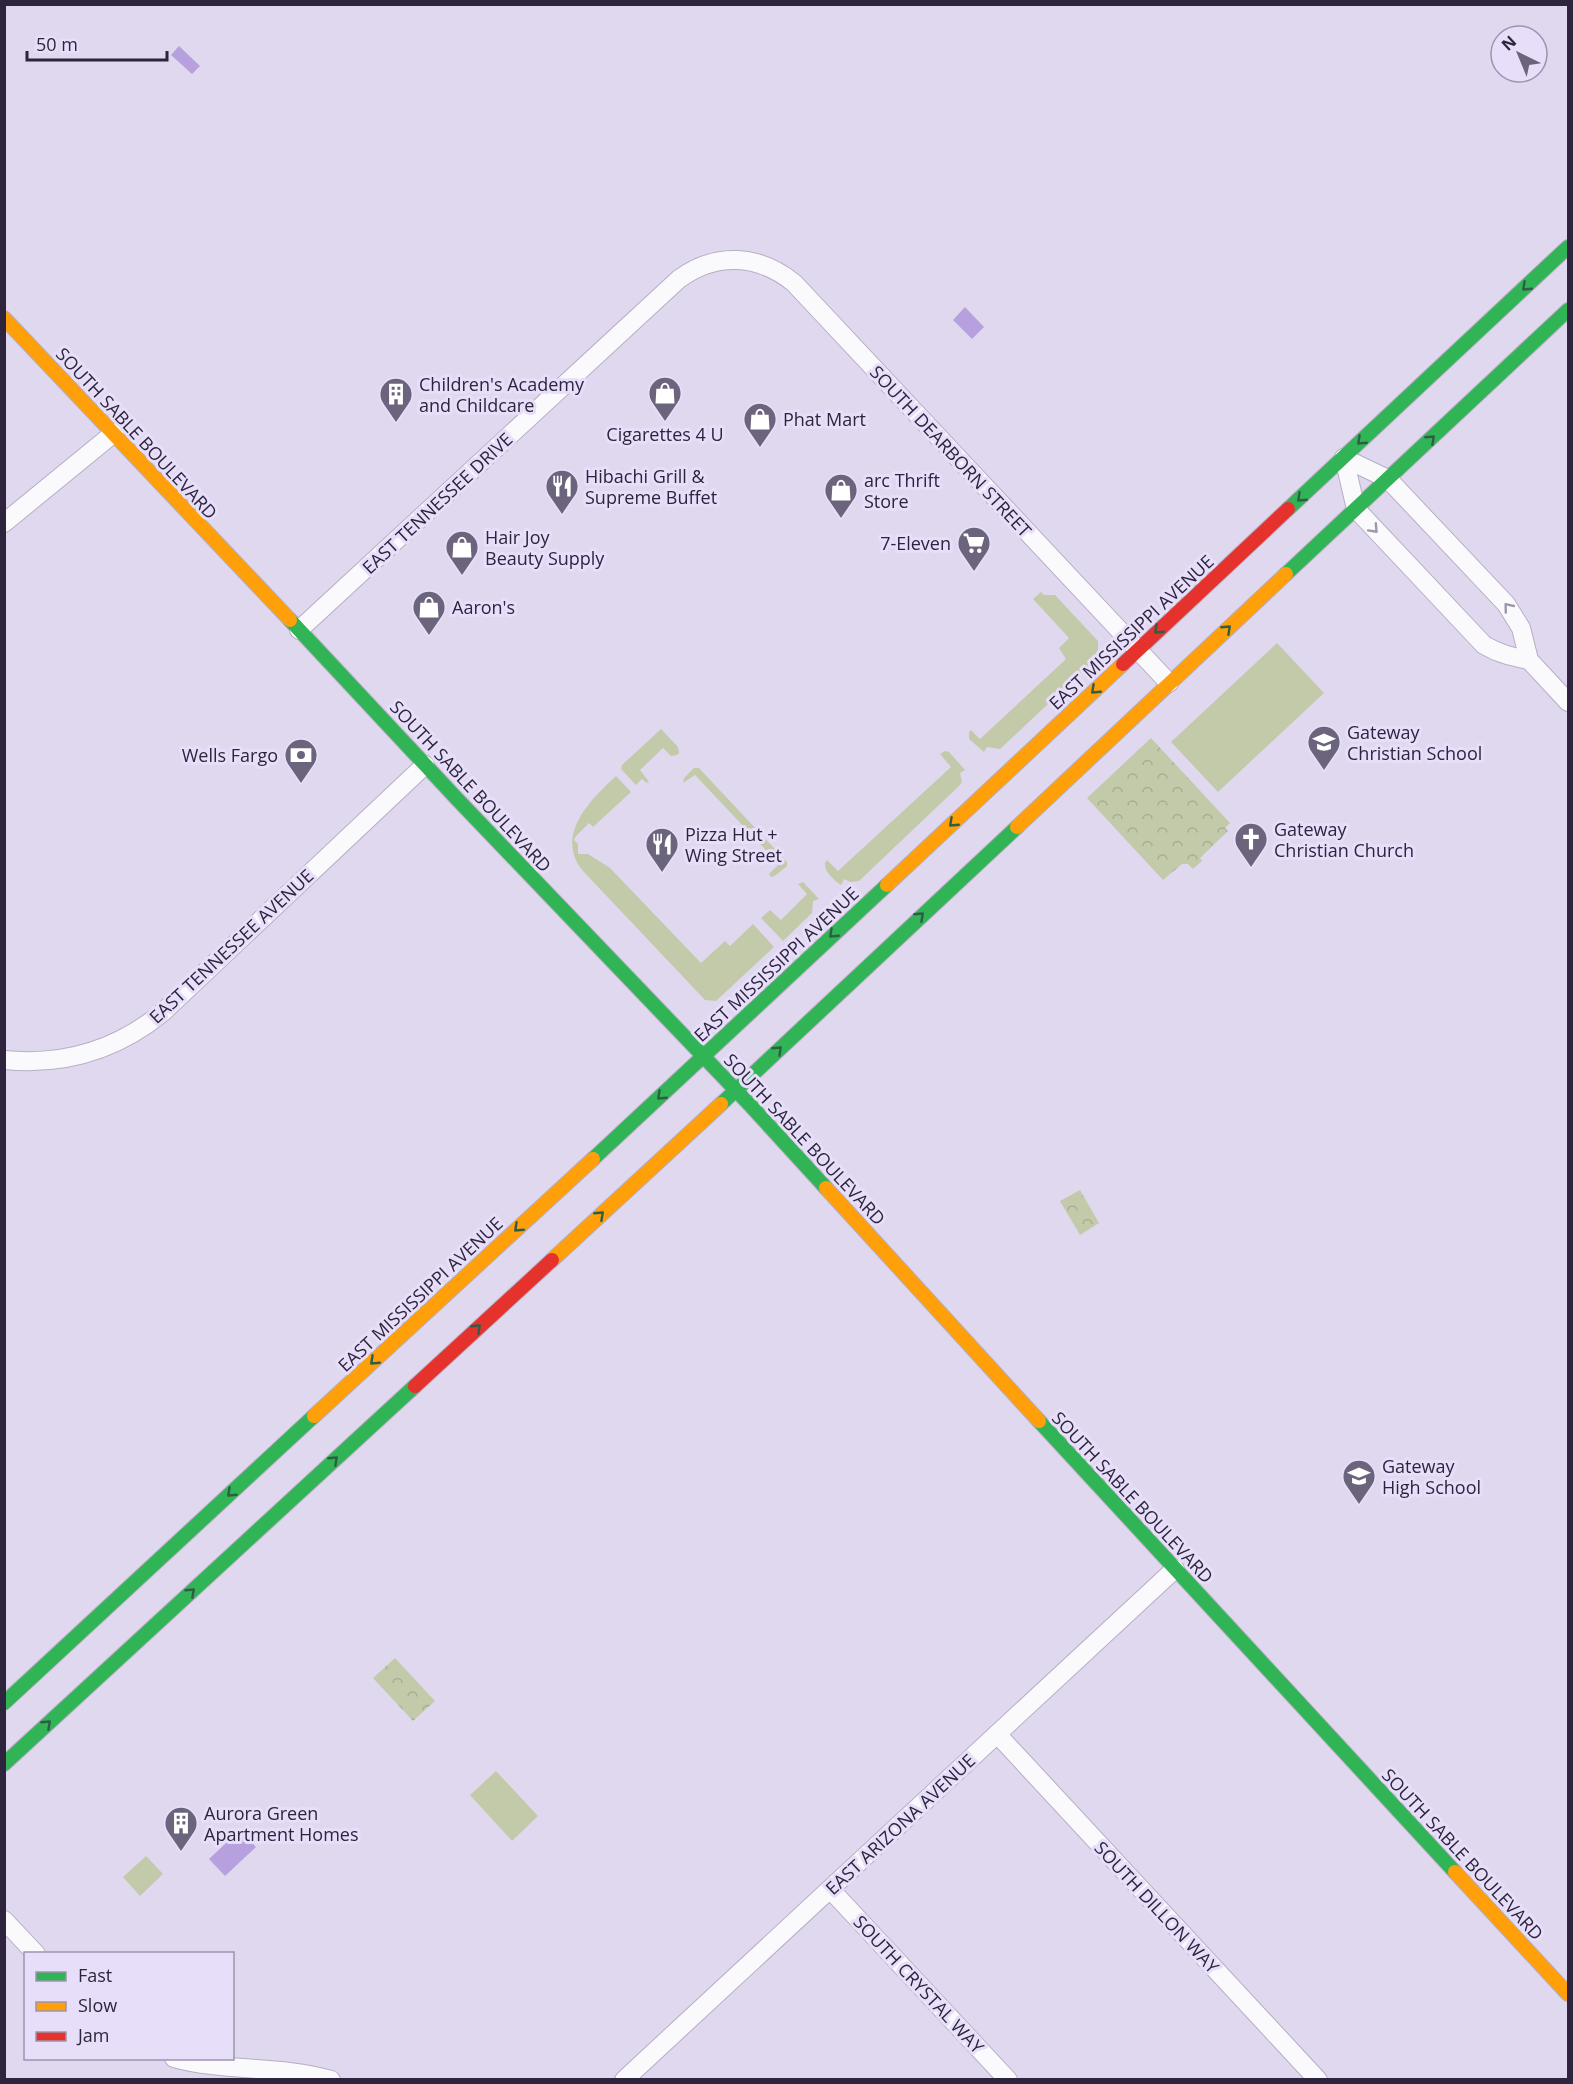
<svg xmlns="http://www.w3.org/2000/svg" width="1573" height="2084" viewBox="0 0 1573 2084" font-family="'Open Sans',sans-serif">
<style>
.green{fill:#c3caaa}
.forest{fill:url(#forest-crowns)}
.water{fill:#b6a0dd}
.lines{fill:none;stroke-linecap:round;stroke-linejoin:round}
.street-casing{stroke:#b6aec4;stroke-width:20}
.fast-casing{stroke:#b6aec4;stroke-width:16}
.slow-casing{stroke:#b6aec4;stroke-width:16}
.jam-casing{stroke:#b6aec4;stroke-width:16}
.street{stroke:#faf9fc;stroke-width:18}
.fast{stroke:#30b455;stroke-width:14}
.slow{stroke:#ff9f0a;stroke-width:14}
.jam{stroke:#e5322d;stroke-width:14}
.oneway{stroke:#2f5e47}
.oneway2{stroke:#9e99a6}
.labels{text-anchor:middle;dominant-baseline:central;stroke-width:6;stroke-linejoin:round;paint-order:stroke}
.poi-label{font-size:18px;fill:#2e243e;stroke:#e7dffa;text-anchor:start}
.street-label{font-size:18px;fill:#2e243e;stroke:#e7dffa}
</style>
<defs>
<pattern id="forest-crowns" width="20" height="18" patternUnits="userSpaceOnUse" patternTransform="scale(1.5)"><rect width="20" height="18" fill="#c3caaa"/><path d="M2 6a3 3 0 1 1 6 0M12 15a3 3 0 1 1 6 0" fill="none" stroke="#a8ad93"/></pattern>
</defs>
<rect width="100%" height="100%" fill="#e0d8ee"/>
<!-- green -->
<g class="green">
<polygon points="1041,592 1044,595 1055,595 1098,641 1098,653 1095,660 1000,749 987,747 984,752 969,739 969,732 971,730 980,739 1066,659 1059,648 1069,638 1033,599"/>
<polygon points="1277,643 1324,693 1218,792 1171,742"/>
<polygon points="661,729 678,747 679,753 677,755 671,756 663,748 640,770 649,782 647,783 642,779 636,785 621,769 622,765"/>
<path d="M945,751L949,752L965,770L960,773L962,782L959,786L859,881L850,882L844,879L841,885C834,880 824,872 825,863L827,860L838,871L951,767L940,754Z"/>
<polygon points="694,768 699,768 787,862 787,866 776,875 771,877 769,874 779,864 695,775 683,783 684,778"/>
<path d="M616,776L631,792L593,827L589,823L576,836L574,840L578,844V854H588L610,868L701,963L725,941L730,946L753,924L774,947L716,1001L705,1000L583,871C554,836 590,800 616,776Z"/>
<polygon points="803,882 819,899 813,901 812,913 783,941 761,918 770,910 781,920 807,894 798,884"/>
<polygon points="496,1771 538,1816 512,1841 470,1795"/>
<polygon points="146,1856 163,1874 140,1896 123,1877"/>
</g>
<!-- forest -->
<g class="forest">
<polygon points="1151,738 1230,823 1225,828 1228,831 1200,858 1202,861 1193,869 1188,864 1182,864 1163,880 1087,798"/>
<polygon points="1080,1190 1099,1223 1080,1235 1060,1201"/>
<polygon points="395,1658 435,1701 413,1721 373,1678"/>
</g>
<!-- water -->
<g class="water">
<polygon points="179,46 200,66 192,74 171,55"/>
<polygon points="965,307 984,327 972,339 953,320"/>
<polygon points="240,1830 256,1847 225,1876 209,1859"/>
</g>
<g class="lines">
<defs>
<g id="street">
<polyline points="1344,458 1388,479 1506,604 1521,628 1529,660 1568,702"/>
<path d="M1344,458L1356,509L1484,645C1499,654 1513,657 1529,660"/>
<polyline points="4,523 114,433"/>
<path d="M299,630L679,279C716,252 758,254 794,283L1169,683"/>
<path d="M4,1060C65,1066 117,1050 163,1012L425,765"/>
<polyline points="997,1734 1318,2080"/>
<polyline points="830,1889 1008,2080"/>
<polyline points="4,1920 36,1954"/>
<path d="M174,2058C225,2072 279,2065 331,2080"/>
<polyline points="624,2080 1175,1569"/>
</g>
<g id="fast">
<polyline points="1288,509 1568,247"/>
<polyline points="1286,574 1568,310"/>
<polyline points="290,620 458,800 751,1106 826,1188"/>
<polyline points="721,1104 1017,827"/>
<polyline points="593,1159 887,885"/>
<polyline points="1039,1421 1455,1872"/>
<polyline points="4,1703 314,1416"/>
<polyline points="4,1764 415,1386"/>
</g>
<g id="slow">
<polyline points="4,318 290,620"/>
<polyline points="1017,827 1286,574"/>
<polyline points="887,885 1123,664"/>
<polyline points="826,1188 1039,1421"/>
<polyline points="552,1260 721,1104"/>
<polyline points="314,1416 593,1159"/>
<polyline points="1455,1872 1568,1994"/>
</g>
<g id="jam">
<polyline points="1123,664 1288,509"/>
<polyline points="415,1386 552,1260"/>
</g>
</defs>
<!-- street casing -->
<use href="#street" class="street-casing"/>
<!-- fast casing -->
<use href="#fast" class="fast-casing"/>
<!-- slow casing -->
<use href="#slow" class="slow-casing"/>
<!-- jam casing -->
<use href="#jam" class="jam-casing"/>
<!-- street -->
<use href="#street" class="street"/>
<!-- fast -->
<use href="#fast" class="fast"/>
<!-- slow -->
<use href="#slow" class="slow"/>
<!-- jam -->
<use href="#jam" class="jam"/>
</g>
<!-- one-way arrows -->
<defs><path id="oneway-chevron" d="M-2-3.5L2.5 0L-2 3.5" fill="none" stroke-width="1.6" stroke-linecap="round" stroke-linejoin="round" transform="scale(1.5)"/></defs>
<g class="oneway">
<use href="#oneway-chevron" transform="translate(1526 287) rotate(137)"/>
<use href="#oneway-chevron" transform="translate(1431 439) rotate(-43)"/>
<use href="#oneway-chevron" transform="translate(1361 441) rotate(137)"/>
<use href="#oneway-chevron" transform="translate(1301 498) rotate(137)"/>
<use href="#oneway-chevron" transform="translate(1227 629) rotate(-43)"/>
<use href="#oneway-chevron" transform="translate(1158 630) rotate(137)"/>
<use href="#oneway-chevron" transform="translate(1095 690) rotate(137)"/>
<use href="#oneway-chevron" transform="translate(953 823) rotate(137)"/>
<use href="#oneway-chevron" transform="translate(920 916) rotate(-43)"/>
<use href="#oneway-chevron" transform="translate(833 934) rotate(137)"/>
<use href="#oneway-chevron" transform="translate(778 1050) rotate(-43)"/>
<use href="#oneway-chevron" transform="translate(661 1096) rotate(137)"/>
<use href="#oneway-chevron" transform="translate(600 1215) rotate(-43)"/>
<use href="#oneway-chevron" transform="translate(518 1228) rotate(137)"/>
<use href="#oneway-chevron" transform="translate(477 1328) rotate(-43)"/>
<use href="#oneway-chevron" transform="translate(374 1361) rotate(137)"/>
<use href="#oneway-chevron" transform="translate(334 1460) rotate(-43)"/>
<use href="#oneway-chevron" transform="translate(231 1493) rotate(137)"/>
<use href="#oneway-chevron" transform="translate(191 1592) rotate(-43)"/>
<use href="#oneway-chevron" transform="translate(47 1724) rotate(-43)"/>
</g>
<g class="oneway2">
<use href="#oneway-chevron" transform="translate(1374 529) rotate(47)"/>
<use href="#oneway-chevron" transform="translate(1508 607) rotate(-129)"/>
</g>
<!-- icons -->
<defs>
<symbol id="shop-pin" viewBox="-11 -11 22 30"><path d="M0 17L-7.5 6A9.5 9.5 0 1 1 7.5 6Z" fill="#6c637c" stroke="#e7dffa"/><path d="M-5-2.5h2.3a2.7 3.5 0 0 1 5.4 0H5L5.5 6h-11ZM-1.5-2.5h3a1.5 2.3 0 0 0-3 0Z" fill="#fff"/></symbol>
<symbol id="building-pin" viewBox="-11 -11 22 30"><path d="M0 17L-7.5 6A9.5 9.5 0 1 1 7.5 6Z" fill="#6c637c" stroke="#e7dffa"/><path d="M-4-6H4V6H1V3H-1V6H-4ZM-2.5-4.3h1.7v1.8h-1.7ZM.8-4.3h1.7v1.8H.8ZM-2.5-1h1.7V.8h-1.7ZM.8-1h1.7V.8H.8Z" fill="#fff"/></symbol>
<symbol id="restaurant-pin" viewBox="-11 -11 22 30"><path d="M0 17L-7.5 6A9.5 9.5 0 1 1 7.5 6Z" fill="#6c637c" stroke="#e7dffa"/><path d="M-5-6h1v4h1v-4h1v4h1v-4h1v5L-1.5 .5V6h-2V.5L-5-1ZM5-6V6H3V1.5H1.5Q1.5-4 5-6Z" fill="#fff"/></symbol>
<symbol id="supermarket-pin" viewBox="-11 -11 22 30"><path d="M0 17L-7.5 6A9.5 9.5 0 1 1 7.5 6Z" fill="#6c637c" stroke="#e7dffa"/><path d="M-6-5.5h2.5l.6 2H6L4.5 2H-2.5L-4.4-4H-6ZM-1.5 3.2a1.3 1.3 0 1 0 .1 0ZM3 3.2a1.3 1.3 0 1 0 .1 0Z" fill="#fff"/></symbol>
<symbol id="school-pin" viewBox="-11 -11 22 30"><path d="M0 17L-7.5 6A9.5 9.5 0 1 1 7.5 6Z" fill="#6c637c" stroke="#e7dffa"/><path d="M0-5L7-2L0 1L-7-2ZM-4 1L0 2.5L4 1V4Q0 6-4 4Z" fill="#fff"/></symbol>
<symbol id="bank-pin" viewBox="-11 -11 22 30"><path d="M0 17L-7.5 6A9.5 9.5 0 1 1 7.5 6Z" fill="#6c637c" stroke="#e7dffa"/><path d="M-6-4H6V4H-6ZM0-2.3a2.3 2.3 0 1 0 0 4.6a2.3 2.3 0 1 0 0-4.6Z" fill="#fff"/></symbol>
<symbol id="church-pin" viewBox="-11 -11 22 30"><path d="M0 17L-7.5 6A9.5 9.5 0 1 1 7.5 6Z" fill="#6c637c" stroke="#e7dffa"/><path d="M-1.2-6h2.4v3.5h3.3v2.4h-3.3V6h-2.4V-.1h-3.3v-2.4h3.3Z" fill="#fff"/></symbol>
</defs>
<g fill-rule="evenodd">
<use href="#shop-pin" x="646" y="374" width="38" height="52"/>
<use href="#building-pin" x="377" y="375" width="38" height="52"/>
<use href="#shop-pin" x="741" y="400" width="38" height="52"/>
<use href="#restaurant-pin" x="543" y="467" width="38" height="52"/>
<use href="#shop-pin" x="822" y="471" width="38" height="52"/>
<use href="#supermarket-pin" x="955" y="524" width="38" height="52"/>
<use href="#shop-pin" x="443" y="528" width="38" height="52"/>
<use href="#shop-pin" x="410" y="588" width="38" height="52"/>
<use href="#school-pin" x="1305" y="723" width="38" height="52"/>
<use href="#bank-pin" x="282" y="736" width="38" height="52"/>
<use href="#church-pin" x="1232" y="820" width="38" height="52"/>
<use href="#restaurant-pin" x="643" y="825" width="38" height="52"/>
<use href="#school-pin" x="1340" y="1457" width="38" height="52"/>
<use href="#building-pin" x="162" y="1804" width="38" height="52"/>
</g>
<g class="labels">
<!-- poi labels -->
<g class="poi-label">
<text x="419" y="384">Children's Academy<tspan x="419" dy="21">and Childcare</tspan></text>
<text x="783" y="419">Phat Mart</text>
<text x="665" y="434" text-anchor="middle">Cigarettes 4 U</text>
<text x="585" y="476">Hibachi Grill &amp;<tspan x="585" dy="21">Supreme Buffet</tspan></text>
<text x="864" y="480">arc Thrift<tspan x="864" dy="21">Store</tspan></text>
<text x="485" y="537">Hair Joy<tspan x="485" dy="21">Beauty Supply</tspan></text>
<text x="951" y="543" text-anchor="end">7-Eleven</text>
<text x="452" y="607">Aaron's</text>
<text x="1347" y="732">Gateway<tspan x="1347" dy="21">Christian School</tspan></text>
<text x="278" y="755" text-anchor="end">Wells Fargo</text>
<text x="1274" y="829">Gateway<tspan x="1274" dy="21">Christian Church</tspan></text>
<text x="685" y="834">Pizza Hut +<tspan x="685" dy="21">Wing Street</tspan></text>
<text x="1382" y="1466">Gateway<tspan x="1382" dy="21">High School</tspan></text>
<text x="204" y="1813">Aurora Green<tspan x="204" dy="21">Apartment Homes</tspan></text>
</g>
<!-- street labels -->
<g class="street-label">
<text transform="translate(137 433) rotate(47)">SOUTH SABLE BOULEVARD</text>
<text transform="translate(951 451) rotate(47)">SOUTH DEARBORN STREET</text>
<text transform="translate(437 503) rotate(-43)">EAST TENNESSEE DRIVE</text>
<text transform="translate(1131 632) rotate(-43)">EAST MISSISSIPPI AVENUE</text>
<text transform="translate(471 786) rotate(47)">SOUTH SABLE BOULEVARD</text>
<text transform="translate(231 946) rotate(-43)">EAST TENNESSEE AVENUE</text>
<text transform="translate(776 964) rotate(-43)">EAST MISSISSIPPI AVENUE</text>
<text transform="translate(805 1139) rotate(47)">SOUTH SABLE BOULEVARD</text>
<text transform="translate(420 1294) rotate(-43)">EAST MISSISSIPPI AVENUE</text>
<text transform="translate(1133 1497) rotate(47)">SOUTH SABLE BOULEVARD</text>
<text transform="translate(900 1824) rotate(-43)">EAST ARIZONA AVENUE</text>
<text transform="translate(1463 1854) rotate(47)">SOUTH SABLE BOULEVARD</text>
<text transform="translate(1157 1907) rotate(47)">SOUTH DILLON WAY</text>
<text transform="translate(919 1984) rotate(47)">SOUTH CRYSTAL WAY</text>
</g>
</g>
<!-- border -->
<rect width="1573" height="2084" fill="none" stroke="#2e243e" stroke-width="12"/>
<!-- legend -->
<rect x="24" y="1952" width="210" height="108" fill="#e7dffa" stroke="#9d94af" stroke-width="1.5"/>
<rect x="36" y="1972" width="30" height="9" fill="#30b455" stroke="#9d94af" stroke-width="1.5"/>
<text x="78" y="1982" font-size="18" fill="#2e243e">Fast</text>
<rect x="36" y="2002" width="30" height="9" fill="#ff9f0a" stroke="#9d94af" stroke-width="1.5"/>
<text x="78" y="2012" font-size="18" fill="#2e243e">Slow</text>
<rect x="36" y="2032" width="30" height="9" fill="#e5322d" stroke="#9d94af" stroke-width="1.5"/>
<text x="78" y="2042" font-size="18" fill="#2e243e">Jam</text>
<!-- north arrow -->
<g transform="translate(1519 54) rotate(317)"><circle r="28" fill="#e7dffa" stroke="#9d94af" stroke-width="1.5"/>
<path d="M0-4.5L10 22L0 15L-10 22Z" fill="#6c637c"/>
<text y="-9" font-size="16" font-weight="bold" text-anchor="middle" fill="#2e243e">N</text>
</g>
<!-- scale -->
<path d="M27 51v9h140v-9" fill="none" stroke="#2e243e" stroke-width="3"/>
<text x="36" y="51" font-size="18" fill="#2e243e" stroke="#e7dffa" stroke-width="4.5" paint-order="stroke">50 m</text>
</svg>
